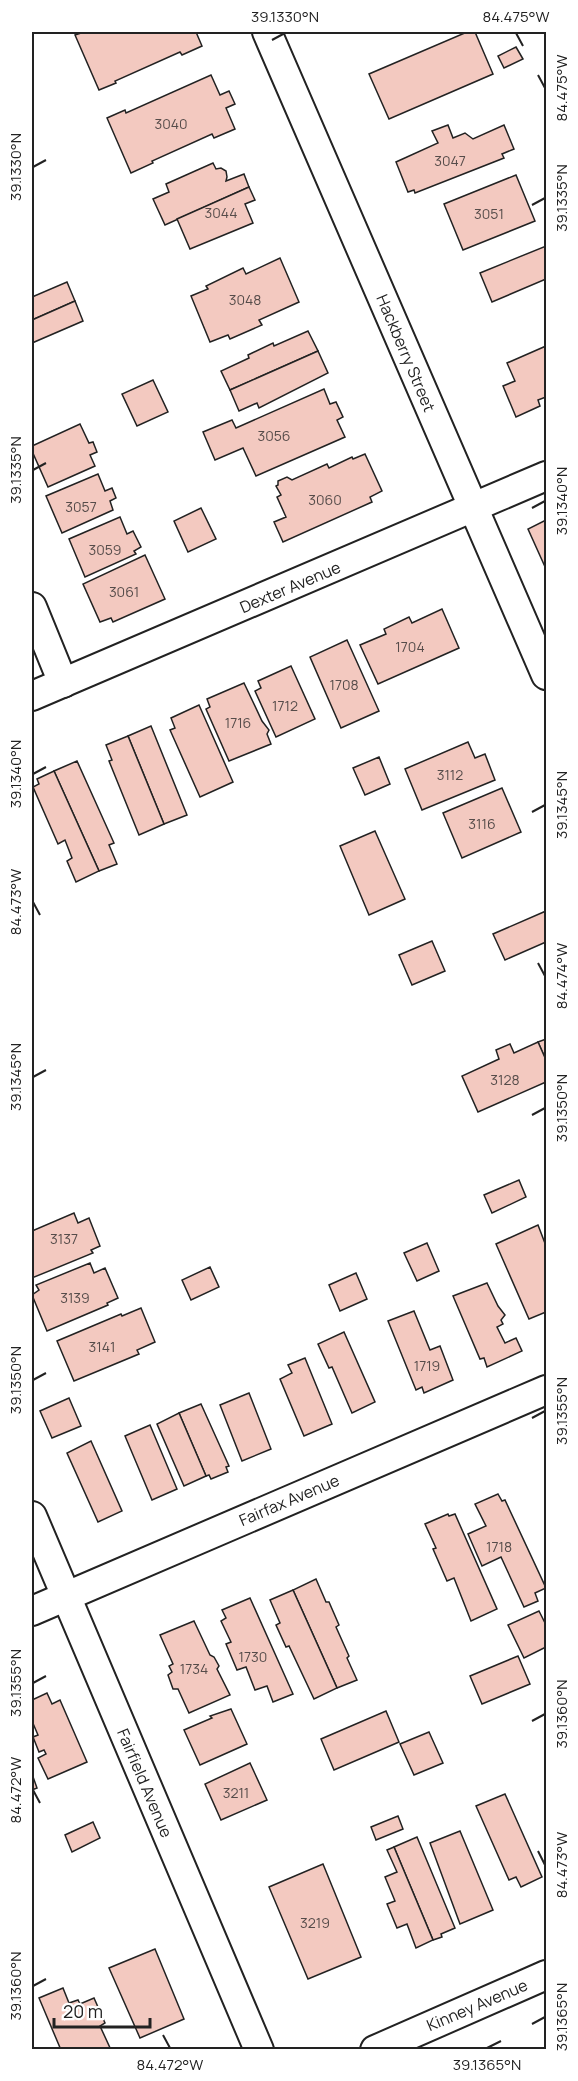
<svg xmlns="http://www.w3.org/2000/svg" width="578" height="2081" viewBox="0 0 578 2081" font-family="Manrope,sans-serif">
<style>
.building{fill:#f3c9c0;stroke:#222;stroke-width:1.5}
.lines{fill:none;stroke-linecap:round;stroke-linejoin:round}
.street-casing{stroke:#222;stroke-width:32}
.street{stroke:#fff;stroke-width:28}
.ticks{fill:none;stroke:#222;stroke-width:2}
.labels{text-anchor:middle;dominant-baseline:central;stroke-width:4.5;stroke-linejoin:round;paint-order:stroke}
.number-label{font-size:14px;fill:#564c4a}
.street-label{font-size:16px;fill:#222;stroke:#fff}
.neatline{fill:none;stroke:#222;stroke-width:2}
.ticks-label{font-size:15px;text-anchor:middle;fill:#222}
</style>
<rect width="100%" height="100%" fill="#fff"/>
<!-- building -->
<g class="building">
<polygon points="84,32 196,32 202,46 182,55 180,52 115,81 116,83 99,90 75,35"/>
<polygon points="467,32 475,32 493,74 389,119 369,74"/>
<polygon points="516,47 523,59 504,68 498,56"/>
<polygon points="211,75 220,95 229,91 235,104 226,108 235,129 214,138 212,134 152,161 153,163 131,173 107,118 125,110 126,113"/>
<polygon points="448,125 453,138 465,133 473,139 504,125 514,149 502,154 504,158 415,193 414,190 408,192 396,162 438,143 432,131"/>
<polygon points="213,163 216,169 221,168 226,171 227,177 226,181 244,174 249,187 165,225 153,199 169,192 166,184"/>
<polygon points="516,175 535,221 463,250 444,204"/>
<polygon points="249,187 255,200 245,204 253,223 190,249 177,219"/>
<polygon points="546,246 546,279 492,302 480,273"/>
<polygon points="280,258 299,302 259,320 262,325 230,339 228,335 210,342 191,296 208,289 206,286 243,268 246,274"/>
<polygon points="67,282 75,301 32,320 32,297"/>
<polygon points="75,301 83,321 32,343 32,320"/>
<polygon points="308,331 318,351 230,390 221,371 249,358 248,355 273,343 274,346"/>
<polygon points="546,346 546,397 538,400 540,406 516,417 503,386 515,381 507,363"/>
<polygon points="318,351 328,373 259,408 257,403 239,411 230,390"/>
<polygon points="153,380 168,412 137,426 122,394"/>
<polygon points="324,389 330,404 336,402 343,417 337,420 345,437 256,476 243,448 215,460 203,432 232,420 236,428"/>
<polygon points="80,424 89,443 93,442 97,452 90,455 95,466 48,487 32,451 32,446"/>
<polygon points="365,454 382,491 370,497 372,502 283,542 274,522 286,517 277,497 281,495 276,486 278,485 278,481 287,477 292,480 327,464 329,468 352,457 353,459"/>
<polygon points="98,474 105,491 112,488 116,498 110,501 113,510 62,533 46,496"/>
<polygon points="201,508 216,539 188,552 174,521"/>
<polygon points="120,517 127,534 133,531 141,547 134,551 136,554 85,577 69,539"/>
<polygon points="546,520 546,569 528,529"/>
<polygon points="145,555 165,599 113,622 111,618 100,622 83,584"/>
<polygon points="442,609 459,648 378,684 360,645 386,634 384,629 409,617 412,623"/>
<polygon points="347,640 379,711 341,728 310,657"/>
<polygon points="291,666 315,719 276,737 255,691 261,688 258,681"/>
<polygon points="244,683 262,721 269,730 267,734 271,744 229,761 206,709 210,707 207,699"/>
<polygon points="199,705 233,782 200,797 170,730 175,728 171,718"/>
<polygon points="151,726 187,815 164,824 128,736"/>
<polygon points="128,736 164,824 139,835 109,761 112,760 106,745"/>
<polygon points="468,742 475,758 485,754 495,780 422,810 405,769"/>
<polygon points="379,757 390,784 365,795 353,768"/>
<polygon points="77,761 114,843 109,845 117,864 99,871 54,771"/>
<polygon points="54,771 99,871 76,882 67,861 72,858 65,840 58,844 33,787 39,784 37,779"/>
<polygon points="502,788 521,832 462,858 443,813"/>
<polygon points="375,831 405,899 369,915 340,846"/>
<polygon points="546,911 546,942 505,960 493,934"/>
<polygon points="432,941 445,971 412,985 399,955"/>
<polygon points="546,1039 546,1060 538,1042"/>
<polygon points="538,1042 546,1060 546,1082 478,1112 462,1076 499,1059 496,1050 510,1044 514,1053"/>
<polygon points="519,1180 526,1197 492,1213 484,1195"/>
<polygon points="74,1213 78,1223 89,1218 100,1246 91,1250 93,1253 32,1278 32,1231"/>
<polygon points="538,1225 546,1246 546,1312 529,1319 496,1244"/>
<polygon points="427,1243 439,1271 417,1281 404,1253"/>
<polygon points="90,1263 94,1273 105,1268 118,1298 107,1303 108,1305 47,1331 32,1295 39,1290 36,1285"/>
<polygon points="210,1267 219,1287 191,1300 182,1280"/>
<polygon points="356,1273 367,1299 340,1311 329,1285"/>
<polygon points="487,1283 498,1306 505,1315 501,1320 503,1324 497,1327 505,1343 516,1338 522,1351 487,1367 484,1358 480,1359 453,1296"/>
<polygon points="141,1308 155,1342 137,1350 139,1354 74,1381 57,1341 121,1314 122,1316"/>
<polygon points="414,1311 430,1350 440,1346 453,1380 424,1393 422,1387 416,1390 388,1321"/>
<polygon points="344,1332 375,1402 352,1413 332,1367 329,1368 318,1344"/>
<polygon points="305,1358 332,1424 304,1436 280,1379 292,1373 288,1365"/>
<polygon points="249,1393 271,1449 242,1461 220,1405"/>
<polygon points="69,1398 81,1426 52,1438 40,1411"/>
<polygon points="201,1404 229,1466 226,1467 228,1472 211,1479 209,1475 206,1476 179,1413"/>
<polygon points="179,1413 206,1476 184,1486 157,1424"/>
<polygon points="150,1425 177,1489 152,1500 125,1436"/>
<polygon points="91,1441 122,1511 98,1522 67,1453"/>
<polygon points="498,1494 502,1501 505,1500 546,1588 535,1593 538,1601 524,1607 501,1557 482,1566 468,1534 486,1526 475,1504"/>
<polygon points="448,1514 449,1516 455,1514 497,1609 471,1621 454,1578 447,1581 433,1549 436,1548 425,1524"/>
<polygon points="316,1579 326,1602 329,1602 339,1625 336,1627 349,1656 347,1658 357,1680 337,1688 293,1590"/>
<polygon points="293,1590 337,1688 314,1699 289,1646 286,1647 276,1625 280,1623 270,1600"/>
<polygon points="250,1598 293,1694 273,1702 267,1686 255,1690 246,1667 237,1670 226,1644 231,1642 221,1621 226,1618 222,1610"/>
<polygon points="539,1611 546,1625 546,1647 524,1658 508,1625"/>
<polygon points="194,1621 210,1655 214,1657 219,1666 217,1669 230,1695 189,1713 178,1689 173,1689 168,1675 172,1672 169,1666 173,1664 160,1635"/>
<polygon points="518,1656 530,1684 482,1704 470,1676"/>
<polygon points="47,1693 52,1704 60,1700 87,1762 48,1779 38,1758 46,1754 44,1750 39,1752 33,1737 38,1735 32,1721 32,1700"/>
<polygon points="231,1709 247,1744 200,1765 184,1730 212,1718 210,1716"/>
<polygon points="386,1711 399,1742 334,1770 321,1739"/>
<polygon points="429,1732 443,1763 414,1775 400,1744"/>
<polygon points="250,1763 267,1800 221,1820 205,1784"/>
<polygon points="32,1774 37,1788 32,1790"/>
<polygon points="505,1794 542,1877 521,1887 516,1877 509,1880 476,1806"/>
<polygon points="398,1816 403,1829 376,1840 371,1827"/>
<polygon points="93,1822 100,1838 72,1852 65,1835"/>
<polygon points="460,1831 493,1910 460,1924 430,1843"/>
<polygon points="417,1837 455,1928 441,1934 442,1937 433,1940 394,1847"/>
<polygon points="394,1847 433,1940 416,1948 407,1924 397,1928 387,1904 395,1901 385,1877 397,1872 387,1850"/>
<polygon points="323,1864 361,1957 308,1979 269,1887"/>
<polygon points="155,1949 184,2019 140,2038 109,1968"/>
<polygon points="63,1988 69,2003 78,2000 80,2004 94,1998 105,2023 100,2026 111,2050 61,2050 39,1998"/>
</g>
<g class="lines">
<defs>
<g id="street">
<polyline points="267,32 546,675"/>
<polyline points="32,607 63,683"/>
<polyline points="32,696 546,476"/>
<polyline points="32,1516 259,2050"/>
<polyline points="32,1611 546,1390"/>
<polyline points="375,2050 546,1975"/>
</g>
</defs>
<!-- street casing -->
<use href="#street" class="street-casing"/>
<!-- street -->
<use href="#street" class="street"/>
</g>
<!-- ticks -->
<path class="ticks" d="M516,33L523,46M272,40L285,33M538,75L545,88M33,167L46,160M532,205L545,198M33,470L46,463M532,508L545,501M33,774L46,767M532,812L545,805M33,902L40,915M538,963L545,976M33,1077L46,1070M532,1115L545,1108M33,1380L46,1373M532,1418L545,1411M33,1683L46,1676M532,1721L545,1714M33,1790L40,1803M538,1851L545,1865M33,1986L46,1979M532,2024L545,2017M163,2035L170,2048M487,2048L501,2041"/>
<g class="labels">
<!-- number labels -->
<g class="number-label">
<text x="171" y="123">3040</text>
<text x="450" y="160">3047</text>
<text x="221" y="212">3044</text>
<text x="489" y="213">3051</text>
<text x="245" y="299">3048</text>
<text x="274" y="435">3056</text>
<text x="325" y="499">3060</text>
<text x="81" y="506">3057</text>
<text x="105" y="549">3059</text>
<text x="124" y="591">3061</text>
<text x="410" y="646">1704</text>
<text x="344" y="684">1708</text>
<text x="285" y="705">1712</text>
<text x="238" y="722">1716</text>
<text x="450" y="774">3112</text>
<text x="482" y="823">3116</text>
<text x="505" y="1079">3128</text>
<text x="64" y="1238">3137</text>
<text x="75" y="1297">3139</text>
<text x="102" y="1346">3141</text>
<text x="427" y="1365">1719</text>
<text x="499" y="1546">1718</text>
<text x="253" y="1656">1730</text>
<text x="194" y="1668">1734</text>
<text x="236" y="1792">3211</text>
<text x="315" y="1922">3219</text>
</g>
<!-- street labels -->
<g class="street-label">
<text transform="translate(406 353) rotate(67)">Hackberry Street</text>
<text transform="translate(290 587) rotate(-23)">Dexter Avenue</text>
<text transform="translate(289 1500) rotate(-23)">Fairfax Avenue</text>
<text transform="translate(145 1783) rotate(67)">Fairfield Avenue</text>
<text transform="translate(477 2005) rotate(-23)">Kinney Avenue</text>
</g>
</g>
<!-- border -->
<rect width="578" height="2081" fill="none" stroke="#ffffff" stroke-width="66"/>
<!-- scale -->
<path d="M54 2018v9h96v-9" fill="none" stroke="#222222" stroke-width="3"/>
<text x="63" y="2018" font-size="18" fill="#222222" stroke="#ffffff" stroke-width="4.5" paint-order="stroke">20 m</text>
<rect x="33" y="33" width="512" height="2015" class="neatline"/>
<g class="ticks-label">
<text x="285" y="22">39.1330°N</text>
<text x="516" y="22">84.475°W</text>
<text transform="translate(562 88) rotate(-90)" y="5">84.475°W</text>
<text transform="translate(16 167) rotate(-90)" y="5">39.1330°N</text>
<text transform="translate(562 198) rotate(-90)" y="5">39.1335°N</text>
<text transform="translate(16 470) rotate(-90)" y="5">39.1335°N</text>
<text transform="translate(562 501) rotate(-90)" y="5">39.1340°N</text>
<text transform="translate(16 774) rotate(-90)" y="5">39.1340°N</text>
<text transform="translate(562 805) rotate(-90)" y="5">39.1345°N</text>
<text transform="translate(16 902) rotate(-90)" y="5">84.473°W</text>
<text transform="translate(562 976) rotate(-90)" y="5">84.474°W</text>
<text transform="translate(16 1077) rotate(-90)" y="5">39.1345°N</text>
<text transform="translate(562 1108) rotate(-90)" y="5">39.1350°N</text>
<text transform="translate(16 1380) rotate(-90)" y="5">39.1350°N</text>
<text transform="translate(562 1411) rotate(-90)" y="5">39.1355°N</text>
<text transform="translate(16 1683) rotate(-90)" y="5">39.1355°N</text>
<text transform="translate(562 1714) rotate(-90)" y="5">39.1360°N</text>
<text transform="translate(16 1790) rotate(-90)" y="5">84.472°W</text>
<text transform="translate(562 1865) rotate(-90)" y="5">84.473°W</text>
<text transform="translate(16 1986) rotate(-90)" y="5">39.1360°N</text>
<text transform="translate(562 2017) rotate(-90)" y="5">39.1365°N</text>
<text x="170" y="2070">84.472°W</text>
<text x="487" y="2070">39.1365°N</text>
</g>
</svg>
